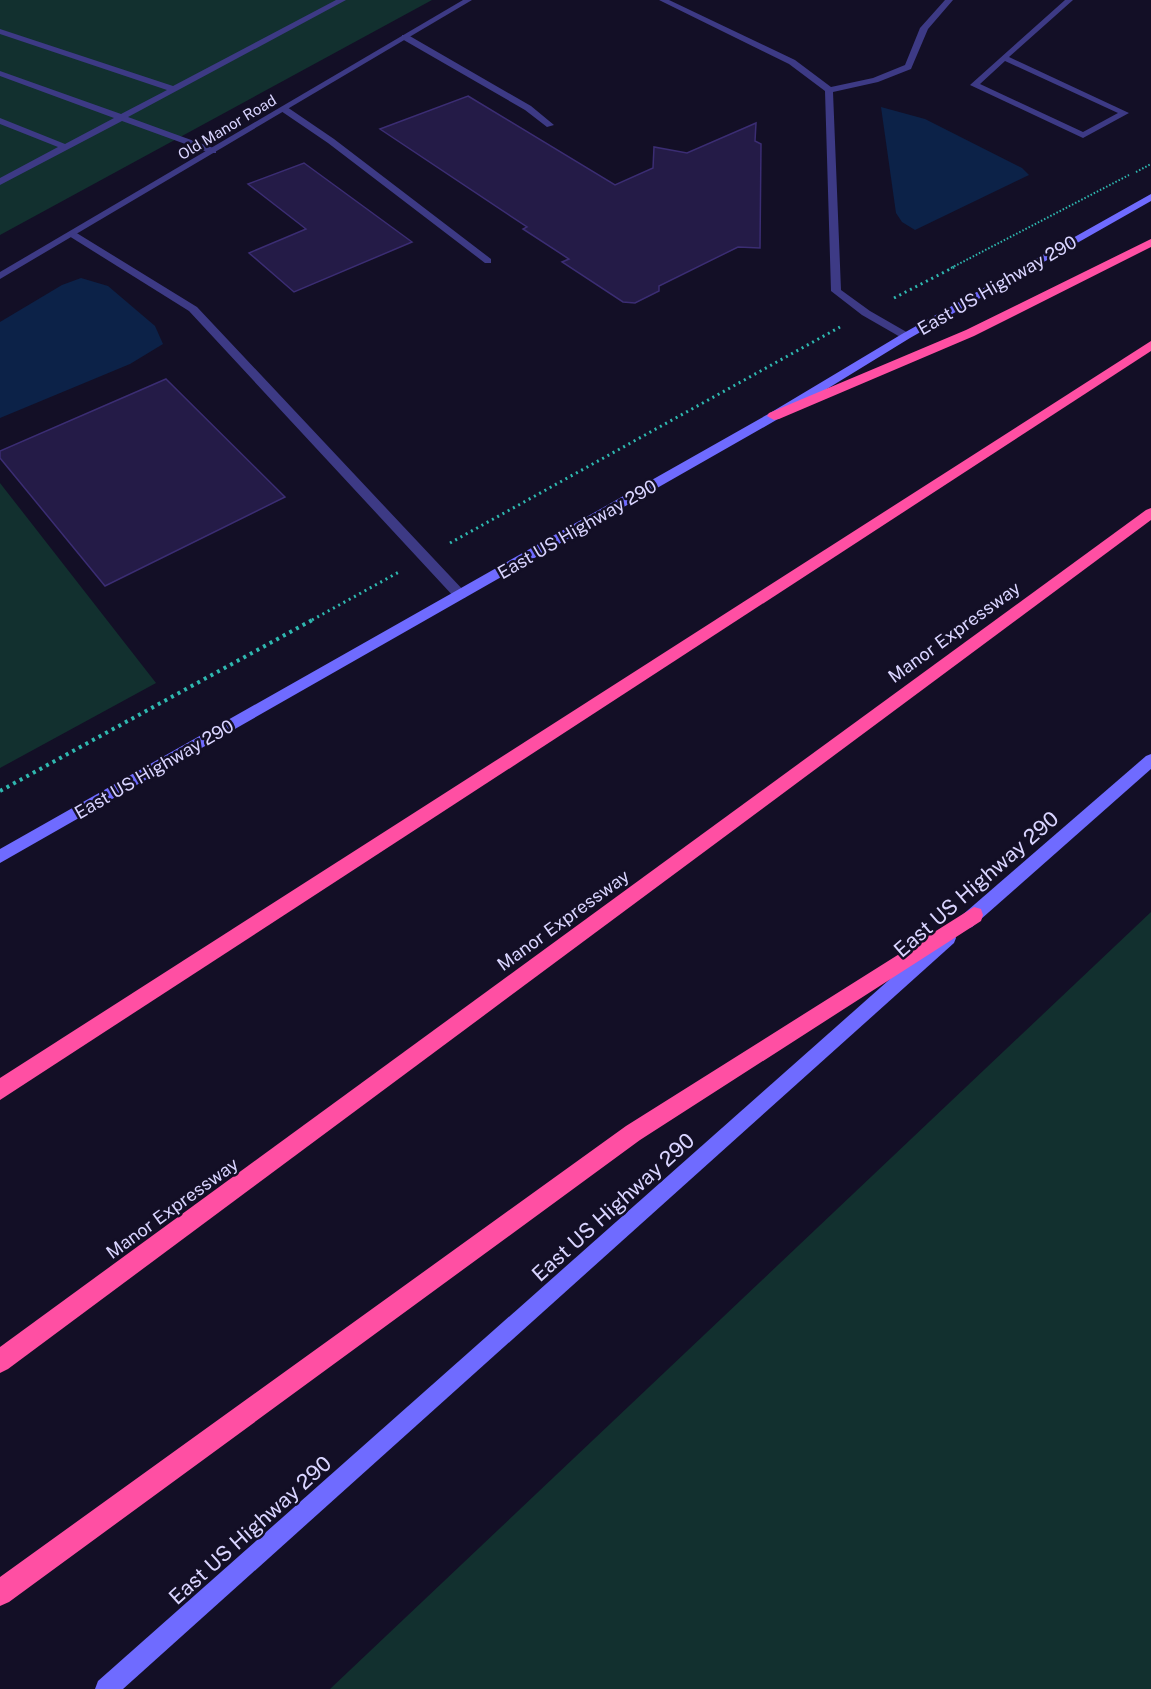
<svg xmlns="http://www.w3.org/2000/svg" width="1151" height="1689" viewBox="0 0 1151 1689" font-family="'Public Sans',sans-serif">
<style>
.green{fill:#12302f}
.water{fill:#0c2248}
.building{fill:#241b47;stroke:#3b2d73;stroke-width:1.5}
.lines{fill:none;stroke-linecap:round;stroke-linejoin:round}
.path-far2{stroke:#2fb8b0;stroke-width:2;stroke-dasharray:1.5 2;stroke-linecap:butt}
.path-far1{stroke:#2fb8b0;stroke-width:3;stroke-dasharray:2 4;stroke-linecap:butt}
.path{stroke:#2fb8b0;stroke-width:4;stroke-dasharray:3 4.5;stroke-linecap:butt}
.service{fill:#3d3a85;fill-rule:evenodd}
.tertiary{fill:#3d3a85;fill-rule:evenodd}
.secondary{fill:#6f6bff;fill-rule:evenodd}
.motorway{fill:#ff4fa3;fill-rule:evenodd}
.labels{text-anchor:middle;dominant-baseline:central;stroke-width:5;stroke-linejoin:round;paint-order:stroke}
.far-street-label{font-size:15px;fill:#d9d4ff;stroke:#130f26}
.street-label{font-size:18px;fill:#d9d4ff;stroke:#130f26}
.near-street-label{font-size:21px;fill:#d9d4ff;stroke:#130f26}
</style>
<rect width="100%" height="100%" fill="#130f26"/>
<!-- green -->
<g class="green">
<polygon points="0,0 432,0 0,235"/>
<polygon points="0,483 156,683 0,768"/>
<polygon points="1151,912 1151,1689 330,1689"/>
</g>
<!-- water -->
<g class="water">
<polygon points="881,107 925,119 1022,168 1029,175 915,230 902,222 896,213"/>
<polygon points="81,278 108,286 155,326 163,344 130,364 0,418 0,322 62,285"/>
</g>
<!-- building -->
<g class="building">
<polygon points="468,96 615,185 653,168 654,147 687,153 756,123 755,141 761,144 760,248 738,247 659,286 659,291 635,303 623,302 562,262 569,259 523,229 527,227 380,129"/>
<polygon points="304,163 412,242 294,292 249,253 306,229 248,184"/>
<polygon points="166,379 285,497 105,586 0,458 0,451"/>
</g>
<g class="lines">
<!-- path-far2 -->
<g class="path-far2">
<polyline points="1136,172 1151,164"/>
<polyline points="951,268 1129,175"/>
</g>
<!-- path-far1 -->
<g class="path-far1">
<polyline points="894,298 954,267"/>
<polyline points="450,543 840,327"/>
<polyline points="312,620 399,572"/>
</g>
<!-- path -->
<polyline class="path" points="0,791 314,619"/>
<!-- service -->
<g class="service">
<polygon points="336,0 346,0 128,117 216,149 216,153 210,153 122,121 0,185 0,178 58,147 0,124 0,118 65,144 114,118 0,76 0,71 121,114 167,90 0,34 0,29 173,86"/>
<polygon points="659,0 669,0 795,60 831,87 873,78 905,65 920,28 945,0 953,0 928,29 911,69 878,82 833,92 841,290 870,311 910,334 910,338 902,338 862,315 831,291 825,91 789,64"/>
<path d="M1065,0H1073L1009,57L1129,113L1083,138L970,85ZM1005,61L1118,113L1083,132L980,84Z"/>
<polygon points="402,35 408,35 531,106 554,125 547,127 525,110 402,39"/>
<polygon points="281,107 287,107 334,139 491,259 491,263 485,263 328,143 281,111"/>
<polygon points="69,232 75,232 197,307 465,592 466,595 465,598 455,598 189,311 69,236"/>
</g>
<!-- tertiary -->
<polygon class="tertiary" points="463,0 472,0 0,279 0,272"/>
<!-- secondary -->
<g class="secondary">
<polygon points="1151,194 1151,201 910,338 778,419 0,863 0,849 770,413 902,334"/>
<polygon points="1151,754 1151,769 972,927 966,929 960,927 958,922 960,917 1146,756"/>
<polygon points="948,931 954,933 956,938 954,943 123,1689 95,1689 98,1681 942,933"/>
</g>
<!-- motorway -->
<g class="motorway">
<polygon points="1151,239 1151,247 974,336 779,419 774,420 767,416 769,413 966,330"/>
<polygon points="1151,341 1151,351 0,1100 0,1078"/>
<polygon points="1151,508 1151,520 8,1369 0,1373 0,1347 1146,510"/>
<polygon points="974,907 981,909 983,915 981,921 640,1140 9,1602 0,1606 0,1577 626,1126"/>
</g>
</g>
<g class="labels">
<!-- far-street labels -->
<g class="far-street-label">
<text transform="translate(227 127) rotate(-31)">Old Manor Road</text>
</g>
<!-- street labels -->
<g class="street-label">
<text transform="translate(997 285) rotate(-30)">East US Highway 290</text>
<text transform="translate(577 529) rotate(-30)">East US Highway 290</text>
<text transform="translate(954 632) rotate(-36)">Manor Expressway</text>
<text transform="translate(154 769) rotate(-30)">East US Highway 290</text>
<text transform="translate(563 920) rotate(-36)">Manor Expressway</text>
<text transform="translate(172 1208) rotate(-36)">Manor Expressway</text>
</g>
<!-- near-street labels -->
<g class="near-street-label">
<text transform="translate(976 884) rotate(-41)">East US Highway 290</text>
<text transform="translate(613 1207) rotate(-42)">East US Highway 290</text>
<text transform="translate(250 1530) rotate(-42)">East US Highway 290</text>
</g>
</g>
</svg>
